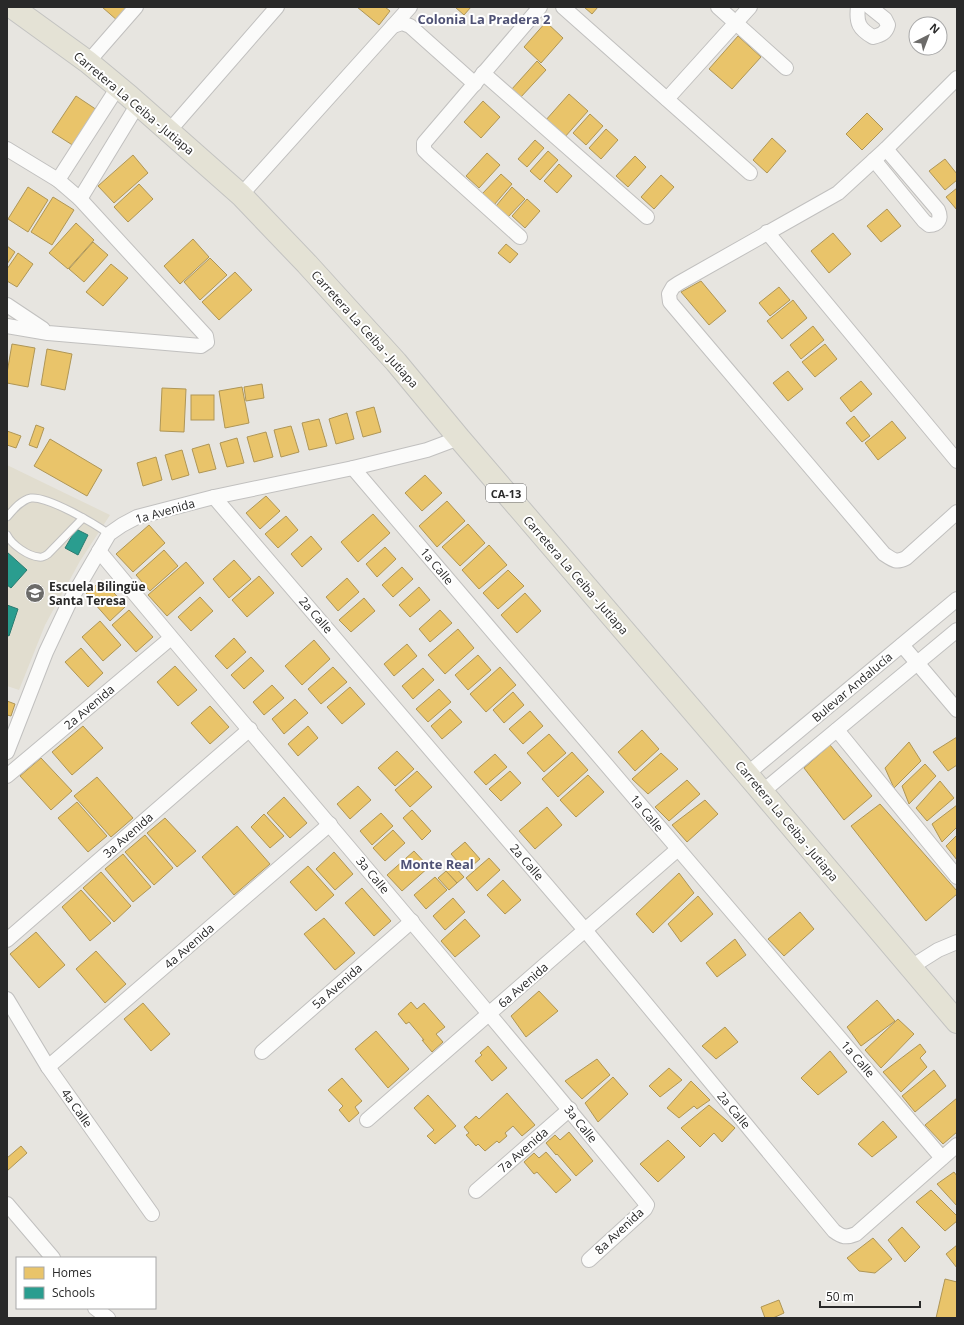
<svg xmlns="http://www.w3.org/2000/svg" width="964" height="1325" viewBox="0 0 964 1325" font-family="'Open Sans',sans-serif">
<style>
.education{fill:#e1ddcf}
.homes{fill:#e9c46a;stroke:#af9656}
.schools{fill:#2a9d8f;stroke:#2a7a70}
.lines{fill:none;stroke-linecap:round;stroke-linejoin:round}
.lane-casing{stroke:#c1c0bf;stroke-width:9}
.street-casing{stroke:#c1c0bf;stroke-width:16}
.primary-casing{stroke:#c3c3c1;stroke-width:24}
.lane{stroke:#fbfbfa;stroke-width:7}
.street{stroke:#fbfbfa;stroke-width:14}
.primary{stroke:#e4e2d5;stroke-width:22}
.labels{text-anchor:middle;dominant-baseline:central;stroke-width:4;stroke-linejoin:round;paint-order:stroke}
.shield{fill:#fff;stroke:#696969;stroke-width:1}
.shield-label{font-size:11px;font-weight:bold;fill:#292929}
.street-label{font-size:12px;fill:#292929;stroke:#fff}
.poi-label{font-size:12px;font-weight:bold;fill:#292929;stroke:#fff;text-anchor:start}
.neighbourhood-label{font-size:13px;font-weight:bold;fill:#4f5275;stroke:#fff}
</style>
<rect width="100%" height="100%" fill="#e7e5e0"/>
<!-- education -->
<polygon class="education" points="7,465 110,515 80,561 45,625 19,690 7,686"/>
<!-- homes -->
<g class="homes">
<polygon points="102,7 127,7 118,21"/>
<polygon points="357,7 385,7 390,11 379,25"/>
<polygon points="455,7 471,7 464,15"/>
<polygon points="584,7 598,7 592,14"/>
<polygon points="546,22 563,38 541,63 524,47"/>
<polygon points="738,36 761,57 732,89 709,69"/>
<polygon points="537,61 546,70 520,98 511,90"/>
<polygon points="569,94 588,111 564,138 545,121"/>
<polygon points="76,96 97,110 74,146 52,132"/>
<polygon points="483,101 500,117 481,138 464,122"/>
<polygon points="867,113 883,129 862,150 846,134"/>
<polygon points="590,114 603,126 586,145 573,133"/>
<polygon points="606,129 618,140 601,159 589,148"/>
<polygon points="772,138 786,151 767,173 753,160"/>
<polygon points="535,140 544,148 527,167 518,159"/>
<polygon points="548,151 558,160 540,180 530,171"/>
<polygon points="487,153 500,165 479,188 466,176"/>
<polygon points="133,155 148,173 114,203 98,186"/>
<polygon points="635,156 646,167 628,187 616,176"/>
<polygon points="945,159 957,174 957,180 945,190 929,171"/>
<polygon points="559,164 572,176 557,193 544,181"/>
<polygon points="501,174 512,184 494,205 482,194"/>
<polygon points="661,175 674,187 654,209 641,197"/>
<polygon points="139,184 153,199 128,222 114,207"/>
<polygon points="28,187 48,200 28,232 8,219"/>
<polygon points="512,187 525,199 508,217 496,206"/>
<polygon points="957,188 957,210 946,197"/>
<polygon points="53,197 74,210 52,245 31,232"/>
<polygon points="527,199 540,211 525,228 512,216"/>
<polygon points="887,209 901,226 881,242 867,226"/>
<polygon points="76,223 94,240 68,269 49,253"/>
<polygon points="833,233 851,254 829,273 811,251"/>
<polygon points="193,239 209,257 180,284 164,266"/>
<polygon points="93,242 108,255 84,282 69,269"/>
<polygon points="506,244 518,254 510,263 498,253"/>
<polygon points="7,246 15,252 7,264"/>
<polygon points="18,253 33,264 17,287 7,281 7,269"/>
<polygon points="210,258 227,275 200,300 184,282"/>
<polygon points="111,264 128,278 103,306 86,292"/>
<polygon points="235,272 252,290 219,320 202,302"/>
<polygon points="701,281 726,311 709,325 681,292"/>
<polygon points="779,287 790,300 770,316 759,303"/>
<polygon points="793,300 807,318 782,339 767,321"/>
<polygon points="813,326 824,340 801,359 790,345"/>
<polygon points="12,344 35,348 28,387 7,383 7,373"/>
<polygon points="825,344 837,359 815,377 802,362"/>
<polygon points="47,349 72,354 65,390 41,385"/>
<polygon points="788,371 803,389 788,401 773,383"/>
<polygon points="861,381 872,394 851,412 840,398"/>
<polygon points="262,384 264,398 246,401 244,387"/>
<polygon points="242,387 249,423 225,428 219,391"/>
<polygon points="162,388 186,389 184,432 160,431"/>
<rect x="191" y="395" width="23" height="25"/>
<polygon points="374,407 381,432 363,437 356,412"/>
<polygon points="347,413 354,439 336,444 329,419"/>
<polygon points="854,416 870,436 862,442 846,423"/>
<polygon points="319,419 327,446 309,450 302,423"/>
<polygon points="892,421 906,438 878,460 865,443"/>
<polygon points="36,425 44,428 37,448 29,445"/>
<polygon points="291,426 299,452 281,457 274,430"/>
<polygon points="7,431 21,436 16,448 7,445"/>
<polygon points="266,432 273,457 254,462 247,437"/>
<polygon points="237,438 244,463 227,467 220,443"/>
<polygon points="50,439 102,470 87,496 34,466"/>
<polygon points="209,444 216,469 199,473 192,449"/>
<polygon points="182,450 189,475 172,480 165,455"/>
<polygon points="156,457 162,480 143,486 137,463"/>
<polygon points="425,475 442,493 422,511 405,493"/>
<polygon points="266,496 280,511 260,529 246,513"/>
<polygon points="447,501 465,521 437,547 419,526"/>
<polygon points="373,514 390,533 358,562 341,542"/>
<polygon points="286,516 298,530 278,548 265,534"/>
<polygon points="468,524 485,543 460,566 442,547"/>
<polygon points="149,525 165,543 133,572 116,554"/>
<polygon points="311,536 322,549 302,567 291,554"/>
<polygon points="489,545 507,565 479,589 462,570"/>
<polygon points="385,547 396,559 377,577 366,564"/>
<polygon points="164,550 178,566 150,591 136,575"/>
<polygon points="234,560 251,579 229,598 213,579"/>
<polygon points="186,562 204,583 167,616 148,595"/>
<polygon points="402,567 413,579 393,597 382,585"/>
<polygon points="508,570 524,586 498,609 483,593"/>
<polygon points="259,576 274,593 247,617 232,600"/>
<polygon points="347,578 359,592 338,611 326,597"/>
<polygon points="102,580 126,606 110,621 86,594"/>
<polygon points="419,587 430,600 410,617 399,605"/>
<polygon points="525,593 541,611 517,633 501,615"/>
<polygon points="200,597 213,611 191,631 178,617"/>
<polygon points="364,598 375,611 351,632 339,620"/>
<polygon points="129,610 153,637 136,652 112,625"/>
<polygon points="440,610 452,623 430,642 419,629"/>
<polygon points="100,621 121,645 103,661 82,637"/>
<polygon points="458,629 474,648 445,674 428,655"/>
<polygon points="234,638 246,652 227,669 215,656"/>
<polygon points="314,640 330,659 302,685 285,666"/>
<polygon points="407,644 417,656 394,676 384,664"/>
<polygon points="81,648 103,673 88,687 65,662"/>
<polygon points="478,655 491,670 468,690 455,675"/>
<polygon points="251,657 264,671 244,689 231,675"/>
<polygon points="175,666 197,690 178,706 157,682"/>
<polygon points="333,667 347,682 321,704 308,689"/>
<polygon points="500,667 516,685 486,712 470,694"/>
<polygon points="423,668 434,680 413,699 402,686"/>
<polygon points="272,685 284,698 264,715 253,702"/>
<polygon points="350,687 365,704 342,724 327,707"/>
<polygon points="439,689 451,702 428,722 416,709"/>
<polygon points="513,692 524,705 504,723 493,710"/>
<polygon points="295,699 308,713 284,734 272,719"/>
<polygon points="7,701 15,704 11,716 7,715"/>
<polygon points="210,706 229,727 210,744 191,723"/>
<polygon points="450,709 462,722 442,739 431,726"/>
<polygon points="530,711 543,726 523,744 509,729"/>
<polygon points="83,726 103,748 72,775 52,752"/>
<polygon points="308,726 318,738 298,756 288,744"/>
<polygon points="642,730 659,749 635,771 618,752"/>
<polygon points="549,734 566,753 544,772 527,753"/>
<polygon points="957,737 957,765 948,771 933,752"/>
<polygon points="909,742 921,761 894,788 885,768"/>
<polygon points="830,745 872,796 844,820 804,768"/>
<polygon points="397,751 414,769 395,786 378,768"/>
<polygon points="572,752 588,770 558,797 542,779"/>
<polygon points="661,753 678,769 648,794 632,779"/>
<polygon points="495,754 507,767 486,785 474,772"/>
<polygon points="41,758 72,791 51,810 20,776"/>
<polygon points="925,764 936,776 909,804 902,786"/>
<polygon points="417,771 432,787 410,807 395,790"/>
<polygon points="510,771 521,783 501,801 489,789"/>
<polygon points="588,775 604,792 576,817 560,800"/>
<polygon points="97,777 133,818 111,837 74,796"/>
<polygon points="687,780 700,794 669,821 655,807"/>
<polygon points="940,781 954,798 927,821 916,808"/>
<polygon points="358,786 371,800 350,819 337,804"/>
<polygon points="284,797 307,823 290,838 267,813"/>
<polygon points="705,800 718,814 687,842 672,825"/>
<polygon points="77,802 107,836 88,852 58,818"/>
<polygon points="880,804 957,891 957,894 926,921 851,826"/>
<polygon points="957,805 957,827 942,842 932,824"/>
<polygon points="547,807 562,825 535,849 519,831"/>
<polygon points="412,810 431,831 422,840 403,818"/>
<polygon points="381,813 393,826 372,845 360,831"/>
<polygon points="264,814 284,836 270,848 251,827"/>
<polygon points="165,818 196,851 177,867 147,833"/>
<polygon points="237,826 270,864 234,895 202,857"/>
<polygon points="393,830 405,843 385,861 373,848"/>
<polygon points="145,835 173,868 154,885 125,852"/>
<polygon points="957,835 957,860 946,846"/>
<polygon points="465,842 480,859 466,871 451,854"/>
<polygon points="414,851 429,867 402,891 387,875"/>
<polygon points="334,852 353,874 335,890 316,869"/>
<polygon points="123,854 151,887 133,902 105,869"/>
<polygon points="489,858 500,870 477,891 466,878"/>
<polygon points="453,865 464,877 457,883 446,871"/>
<polygon points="308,866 334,895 316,911 290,882"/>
<polygon points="446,871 457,883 449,890 438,878"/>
<polygon points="101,872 131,906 114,922 83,888"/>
<polygon points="679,873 694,893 653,933 636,914"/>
<polygon points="435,877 447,890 426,909 414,895"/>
<polygon points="503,880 521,900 505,914 487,895"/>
<polygon points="362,888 391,921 374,936 345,903"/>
<polygon points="81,890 111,923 90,941 62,907"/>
<polygon points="698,896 713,914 681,942 668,924"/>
<polygon points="453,898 465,912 445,930 433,916"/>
<polygon points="800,912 814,929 784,956 768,939"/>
<polygon points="324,918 355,953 335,970 304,934"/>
<polygon points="465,919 480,936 455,957 441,941"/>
<polygon points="36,932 65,965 39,988 10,954"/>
<polygon points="735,939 746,955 717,977 706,963"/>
<polygon points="96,951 126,984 105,1003 76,969"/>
<polygon points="539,991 558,1011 526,1037 511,1016"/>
<polygon points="877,1000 895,1021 861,1046 847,1027"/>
<polygon points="411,1002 417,1009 424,1003 445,1027 436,1034 443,1042 432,1052 422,1040 424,1040 409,1022 406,1024 398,1014"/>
<polygon points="143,1003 170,1034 151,1051 124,1019"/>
<polygon points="898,1019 914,1034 881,1068 865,1050"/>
<polygon points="725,1027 738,1042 716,1059 702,1046"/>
<polygon points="376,1031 409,1069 388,1088 355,1049"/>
<polygon points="920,1044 926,1052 920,1058 927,1067 901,1092 883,1072"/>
<polygon points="488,1046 507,1068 492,1081 475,1061 482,1055 480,1053"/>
<polygon points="830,1051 847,1072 818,1095 801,1078"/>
<polygon points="597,1059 610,1075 582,1099 565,1081"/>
<polygon points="669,1068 682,1080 660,1097 649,1086"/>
<polygon points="934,1070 946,1086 915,1112 902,1096"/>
<polygon points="613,1077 628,1094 598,1122 585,1103"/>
<polygon points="342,1078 362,1101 355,1107 359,1113 349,1122 339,1110 343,1106 328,1090"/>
<polygon points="691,1081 710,1100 697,1109 694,1106 679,1118 667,1108"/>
<polygon points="507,1093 535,1125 522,1136 513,1126 505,1133 507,1136 499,1143 497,1141 485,1151 478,1144 476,1146 466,1135 469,1133 464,1127 476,1116 479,1119"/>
<polygon points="428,1095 456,1126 435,1144 427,1136 434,1130 414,1108"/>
<polygon points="957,1098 957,1132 943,1144 925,1125"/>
<polygon points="709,1105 735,1128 722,1142 714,1133 700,1147 681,1128"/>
<polygon points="883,1121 897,1137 872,1157 858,1144"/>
<polygon points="569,1132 593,1161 576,1176 557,1154 556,1155 546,1143 555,1135 560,1140"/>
<polygon points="668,1140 685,1157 658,1182 640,1164"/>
<polygon points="21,1146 27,1153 7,1171 7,1158"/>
<polygon points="546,1152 571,1180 556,1193 537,1172 534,1174 524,1162 534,1153 539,1158"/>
<polygon points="954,1172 957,1176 957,1206 937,1184"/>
<polygon points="931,1190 957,1216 957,1221 945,1231 916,1202"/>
<polygon points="902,1227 920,1247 905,1262 888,1240"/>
<polygon points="873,1238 892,1259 875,1273 859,1271 847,1258"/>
<polygon points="957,1245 957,1268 946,1254"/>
<polygon points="945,1279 957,1282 957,1318 936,1318"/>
<polygon points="779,1300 784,1313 773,1318 765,1318 761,1307"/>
</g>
<!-- schools -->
<g class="schools">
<polygon points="76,529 88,535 78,555 65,548"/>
<polygon points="7,552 27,570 11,588 7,585"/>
<polygon points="7,605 18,609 9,636 7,635"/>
</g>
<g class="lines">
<defs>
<g id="lane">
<path d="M7,517C13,510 21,500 31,498C48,496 95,524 109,534"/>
<path d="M7,535C12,545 28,556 39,557C42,558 45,556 48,554L83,518"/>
</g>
<g id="street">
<polyline points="563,7 750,173"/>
<polyline points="718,7 786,68"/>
<path d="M858,7C856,23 859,29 873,37C881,35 886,33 888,25L885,19L870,7"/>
<polyline points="393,26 402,23 410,26 475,84"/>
<polyline points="88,62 136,7"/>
<polyline points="483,73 647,217"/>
<path d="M957,78L886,149L838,193L679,283L673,287L669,294L670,302L884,554C893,560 896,563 906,558L957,512"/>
<polyline points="667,99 750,7"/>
<polyline points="169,131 277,7"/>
<polyline points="7,149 58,180 80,199 206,336 207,342 201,346 48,333 7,326"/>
<path d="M874,160L924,221L929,225C938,225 942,219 938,210L886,149"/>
<polyline points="58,180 118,87"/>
<polyline points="241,195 410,7"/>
<polyline points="80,199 138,104"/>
<polyline points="767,232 957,461"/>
<polyline points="520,237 429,155 424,150 424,143 540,7"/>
<polyline points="7,305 43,329"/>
<polyline points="353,468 942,1158"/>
<path d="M214,497L585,930L834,1231C842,1237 846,1238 856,1234L957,1145"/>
<path d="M99,551C280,769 466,982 644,1201L647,1205L645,1209L589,1260"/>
<polyline points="902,645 957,710"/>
<polyline points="837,730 957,877"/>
<polyline points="7,752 46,652 70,601 109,534 122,525 137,517 214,497 353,468 427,450 459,438"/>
<polyline points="747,774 957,599"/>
<polyline points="7,776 171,638"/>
<polyline points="762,792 957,630"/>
<polyline points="7,940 250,729"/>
<polyline points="911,967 938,950 957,942"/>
<polyline points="7,999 48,1067 152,1214"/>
<polyline points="262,1052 412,921"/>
<polyline points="48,1067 330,824"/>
<polyline points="367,1120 678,849"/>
<polyline points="476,1191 570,1109"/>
<polyline points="7,1204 53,1258"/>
<polyline points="95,1308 108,1318"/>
</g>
<polyline id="primary" points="12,7 88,62 129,96 241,195 307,264 396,362 459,438 747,774 957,1022"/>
</defs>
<!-- lane casing -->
<use href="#lane" class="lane-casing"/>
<!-- street casing -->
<use href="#street" class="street-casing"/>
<!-- primary casing -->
<use href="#primary" class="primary-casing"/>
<!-- lane -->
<use href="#lane" class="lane"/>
<!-- street -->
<use href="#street" class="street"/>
<!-- primary -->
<use href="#primary" class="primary"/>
</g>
<!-- icons -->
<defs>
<symbol id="school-disc" viewBox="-11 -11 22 22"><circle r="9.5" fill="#6c6b69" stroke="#fff"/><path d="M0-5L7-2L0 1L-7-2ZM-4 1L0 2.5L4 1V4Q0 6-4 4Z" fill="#fff"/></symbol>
</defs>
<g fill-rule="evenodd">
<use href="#school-disc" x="24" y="582" width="22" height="22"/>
</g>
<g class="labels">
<!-- shield labels -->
<rect class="shield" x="486" y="484" width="40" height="18" rx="3"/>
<g class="shield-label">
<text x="506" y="493">CA-13</text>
</g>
<!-- street labels -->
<g class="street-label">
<text transform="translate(134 103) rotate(40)">Carretera La Ceiba - Jutiapa</text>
<text transform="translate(365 329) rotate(48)">Carretera La Ceiba - Jutiapa</text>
<text transform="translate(165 511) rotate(-16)">1a Avenida</text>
<text transform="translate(437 566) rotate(50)">1a Calle</text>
<text transform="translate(576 575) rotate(49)">Carretera La Ceiba - Jutiapa</text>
<text transform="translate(316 615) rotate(49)">2a Calle</text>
<text transform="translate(852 687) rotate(-40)">Bulevar Andalucía</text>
<text transform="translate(89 707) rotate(-40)">2a Avenida</text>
<text transform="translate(647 813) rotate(50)">1a Calle</text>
<text transform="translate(787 821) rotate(50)">Carretera La Ceiba - Jutiapa</text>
<text transform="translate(128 835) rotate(-41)">3a Avenida</text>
<text transform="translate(527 862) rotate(49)">2a Calle</text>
<text transform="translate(373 875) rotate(50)">3a Calle</text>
<text transform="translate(189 946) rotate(-41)">4a Avenida</text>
<text transform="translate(523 985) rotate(-41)">6a Avenida</text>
<text transform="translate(337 986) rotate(-41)">5a Avenida</text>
<text transform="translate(858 1059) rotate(49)">1a Calle</text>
<text transform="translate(77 1108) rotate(55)">4a Calle</text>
<text transform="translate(734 1110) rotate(50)">2a Calle</text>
<text transform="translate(581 1124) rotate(51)">3a Calle</text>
<text transform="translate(523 1150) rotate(-41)">7a Avenida</text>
<text transform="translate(619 1231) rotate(-43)">8a Avenida</text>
</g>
<!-- poi labels -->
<g class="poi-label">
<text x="49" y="586">Escuela Bilingüe<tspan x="49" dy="14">Santa Teresa</tspan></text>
</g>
<!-- neighbourhood labels -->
<g class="neighbourhood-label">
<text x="484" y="19">Colonia La Pradera 2</text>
<text x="437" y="864">Monte Real</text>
</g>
</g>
<!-- border -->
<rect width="964" height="1325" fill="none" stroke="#292929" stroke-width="16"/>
<!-- legend -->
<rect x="16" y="1257" width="140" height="52" fill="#ffffff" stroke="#a9a9a9"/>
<rect x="24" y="1267" width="20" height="12" fill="#e9c46a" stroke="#a9a9a9"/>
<text x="52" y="1277" font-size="12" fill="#292929">Homes</text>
<rect x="24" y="1287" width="20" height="12" fill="#2a9d8f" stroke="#a9a9a9"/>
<text x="52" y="1297" font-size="12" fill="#292929">Schools</text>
<!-- north arrow -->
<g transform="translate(928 36) rotate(42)"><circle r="19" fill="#ffffff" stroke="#a9a9a9"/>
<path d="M0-3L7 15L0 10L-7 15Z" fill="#6c6b69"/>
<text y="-6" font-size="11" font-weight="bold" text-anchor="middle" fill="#292929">N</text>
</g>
<!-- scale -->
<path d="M820 1301v6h100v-6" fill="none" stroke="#292929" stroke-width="2"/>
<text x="826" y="1301" font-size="12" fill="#292929" stroke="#ffffff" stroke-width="3" paint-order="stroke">50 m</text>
</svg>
